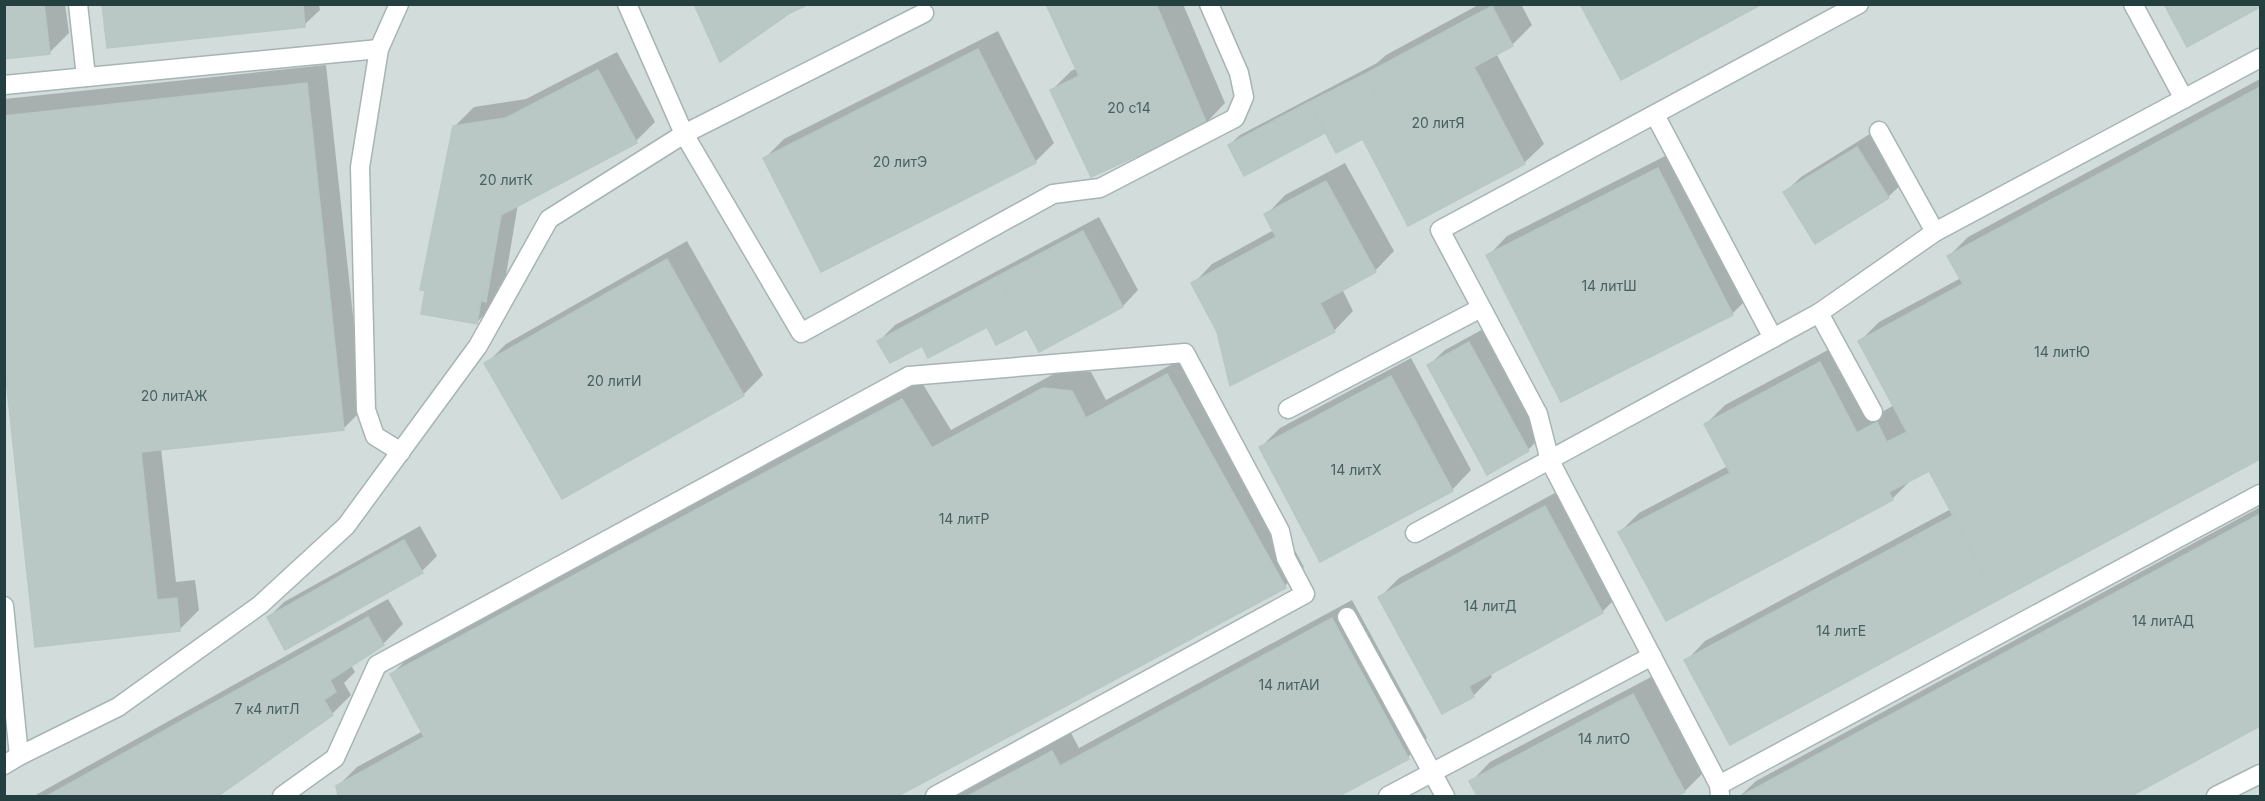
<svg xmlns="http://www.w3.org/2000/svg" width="2265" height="801" viewBox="0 0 2265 801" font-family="Inter,sans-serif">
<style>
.built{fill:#d2dddb}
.shadow{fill:#0003}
.building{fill:#b9c8c5;stroke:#b6c7c4;stroke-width:1.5}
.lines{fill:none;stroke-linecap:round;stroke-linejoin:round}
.lane-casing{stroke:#a6b5b4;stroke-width:21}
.lane{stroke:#fff;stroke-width:18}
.labels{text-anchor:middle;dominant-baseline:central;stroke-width:6;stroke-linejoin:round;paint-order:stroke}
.number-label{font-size:14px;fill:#486160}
</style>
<rect width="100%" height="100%" fill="#e4edeb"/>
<!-- built -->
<rect class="built" x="5" y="5" width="2255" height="791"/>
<!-- shadow -->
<g class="shadow">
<polygon points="4,4 65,4 69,33 49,53"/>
<polygon points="104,4 319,4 320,10 304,25"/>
<polygon points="1048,4 1183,4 1225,103 1206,123 1052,90 1071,71 1077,68"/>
<polygon points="1480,4 1521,4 1532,25 1512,45 1496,53 1544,144 1524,163 1409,224 1363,137 1326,131 1244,173 1229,145 1240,135 1377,63 1386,55"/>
<polygon points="998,31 1054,143 1035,162 765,158 784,139"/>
<polygon points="617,52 655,122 636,141 518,204 505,281 499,287 496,303 477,322 455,126 474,107 526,99"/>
<polygon points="326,65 363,409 344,428 161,448 176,582 195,580 199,610 179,630 37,645 4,346 4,99"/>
<polygon points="2260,79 2260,457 1731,743 1686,661 1705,641 1951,509 1929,469 1912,479 1892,499 1667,619 1620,532 1639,513 1728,466 1706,424 1725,405 1839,344 1877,415 1894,405 1860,341 1879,322 1961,278 1949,256 1968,237"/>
<polygon points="1873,132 1904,182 1888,197 1785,192 1801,177"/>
<polygon points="1677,150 1751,295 1732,314 1488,256 1507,236"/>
<polygon points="1345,163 1394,251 1375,271 1342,289 1353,311 1334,331 1219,331 1193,284 1212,264 1274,230 1266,215 1285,195"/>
<polygon points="1099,217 1138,290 1123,306 1039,350 1027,327 988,325 922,344 879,341 895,325"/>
<polygon points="687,241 763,375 743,395 562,497 486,364 506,344"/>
<polygon points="1485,328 1543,435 1528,450 1429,365 1445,350"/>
<polygon points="1187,356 1304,567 1285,586 895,796 340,796 337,787 357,767 423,731 392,674 411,655 921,381 951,430 1063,369 1091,372 1106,400"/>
<polygon points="1411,358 1471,470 1452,490 1261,447 1280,428"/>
<polygon points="1564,488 1621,593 1602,612 1490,673 1492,677 1473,696 1380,597 1399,578"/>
<polygon points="2260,507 2260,724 2128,796 1740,796 1756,781"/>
<polygon points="420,526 437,556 422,571 269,617 284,602"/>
<polygon points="388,599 403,624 383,644 351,665 355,672 344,683 351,695 332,714 215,796 34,796"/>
<polygon points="1352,600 1427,738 1408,757 1336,796 955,796 1071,733 1079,748"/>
<polygon points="1653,676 1704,772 1685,791 1674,796 1479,796 1471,782 1490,762"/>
</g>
<!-- building -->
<g class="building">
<polygon points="4,4 44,4 50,54 4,59"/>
<polygon points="102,4 303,4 305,27 107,48"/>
<polygon points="694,4 809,4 790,13 720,62"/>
<polygon points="1046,4 1156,4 1207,124 1091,177 1050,90 1079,76"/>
<polygon points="1580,4 1762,4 1621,80"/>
<polygon points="2164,4 2260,4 2260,7 2187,47"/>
<polygon points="1492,6 1513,46 1474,67 1525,164 1408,226 1358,130 1387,115 1365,74"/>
<polygon points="978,49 1036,163 821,272 763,158"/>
<polygon points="598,70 637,143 501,215 486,302 481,300 477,324 421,314 425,291 420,290 453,126 506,118"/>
<polygon points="1365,74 1387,115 1358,130 1363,139 1336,153 1309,102"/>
<polygon points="307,83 344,430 141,452 157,600 177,598 180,631 35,647 4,360 4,116"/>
<polygon points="2260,87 2260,459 1998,600 1929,471 1889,492 1893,500 1666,621 1618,532 1730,473 1704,424 1820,362 1857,433 1877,422 1887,442 1907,432 1858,341 1963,284 1947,256"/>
<polygon points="1309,102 1325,133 1244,176 1228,145"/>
<polygon points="1857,147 1889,198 1815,244 1783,192"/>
<polygon points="1658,168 1733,315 1561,402 1486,255"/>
<polygon points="1326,181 1376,272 1320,303 1335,332 1230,386 1217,332 1191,283 1276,237 1264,214"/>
<polygon points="1083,231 1123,307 1039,352 998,276"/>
<polygon points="667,259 744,396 562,499 484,363"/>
<polygon points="998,276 1027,329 996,345 987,327 928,358 922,346 890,363 877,341"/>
<polygon points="1469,342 1529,451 1487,475 1427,365"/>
<polygon points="1167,374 1286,588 898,796 338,796 336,786 424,737 390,674 902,399 932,448 1043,388 1072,391 1086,418"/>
<polygon points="1391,376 1453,491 1320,562 1259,447"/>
<polygon points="1545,506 1603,613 1469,686 1474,697 1442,714 1378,597"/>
<polygon points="2260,514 2260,726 2131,796 1741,796"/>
<polygon points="1952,516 1998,600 1730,745 1684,660"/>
<polygon points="404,540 423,573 285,650 267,617"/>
<polygon points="368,617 384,645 330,680 336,692 324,700 333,715 218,796 47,796"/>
<polygon points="1332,618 1409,759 1339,796 968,796 1052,751 1060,766"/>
<polygon points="1633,694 1685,792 1677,796 1477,796 1469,781"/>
</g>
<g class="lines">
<defs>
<g id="lane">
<polyline points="78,4 86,77"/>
<polyline points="399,4 379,49 360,167 366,410 375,436 401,452"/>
<polyline points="627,4 684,134 801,333 1053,194 1100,188 1235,118 1244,97 1239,73 1209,4"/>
<polyline points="2133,4 2184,99"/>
<polyline points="4,85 379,49"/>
<polyline points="1655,115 1773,338"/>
<polyline points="1879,131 1935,232"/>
<polyline points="1819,313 1873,412"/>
<polyline points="1288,409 1481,308"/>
<polyline points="1415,533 1819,313 1935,232 2260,58"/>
<polyline points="4,606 19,756 4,765"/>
<polyline points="1347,617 1445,796"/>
<polyline points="19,756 118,707 260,605 346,526 478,346 549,219 684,134 924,13"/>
<polyline points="1719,785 1550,461 1538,414 1440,230 1859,4"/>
<polyline points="1720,795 1719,785 2260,494"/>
<polyline points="282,796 335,758 377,665 909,376 1185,353 1280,531 1286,558 1305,594 935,796"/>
<polyline points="1388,796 1652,656"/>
<polyline points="2216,796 2260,774"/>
</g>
</defs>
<!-- lane casing -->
<use href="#lane" class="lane-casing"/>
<!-- lane -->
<use href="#lane" class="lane"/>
</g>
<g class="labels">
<!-- number labels -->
<g class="number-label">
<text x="1129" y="107">20 с14</text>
<text x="1438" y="122">20 литЯ</text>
<text x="900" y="161">20 литЭ</text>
<text x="506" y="179">20 литК</text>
<text x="1609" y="285">14 литШ</text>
<text x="2062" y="351">14 литЮ</text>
<text x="614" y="380">20 литИ</text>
<text x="174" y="395">20 литАЖ</text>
<text x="1356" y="469">14 литХ</text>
<text x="964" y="518">14 литР</text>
<text x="1490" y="605">14 литД</text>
<text x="2163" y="620">14 литАД</text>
<text x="1841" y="630">14 литЕ</text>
<text x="1289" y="684">14 литАИ</text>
<text x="267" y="708">7 к4 литЛ</text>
<text x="1604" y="738">14 литО</text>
</g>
</g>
<!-- border -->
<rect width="2265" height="801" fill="none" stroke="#233f3f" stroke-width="12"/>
</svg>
